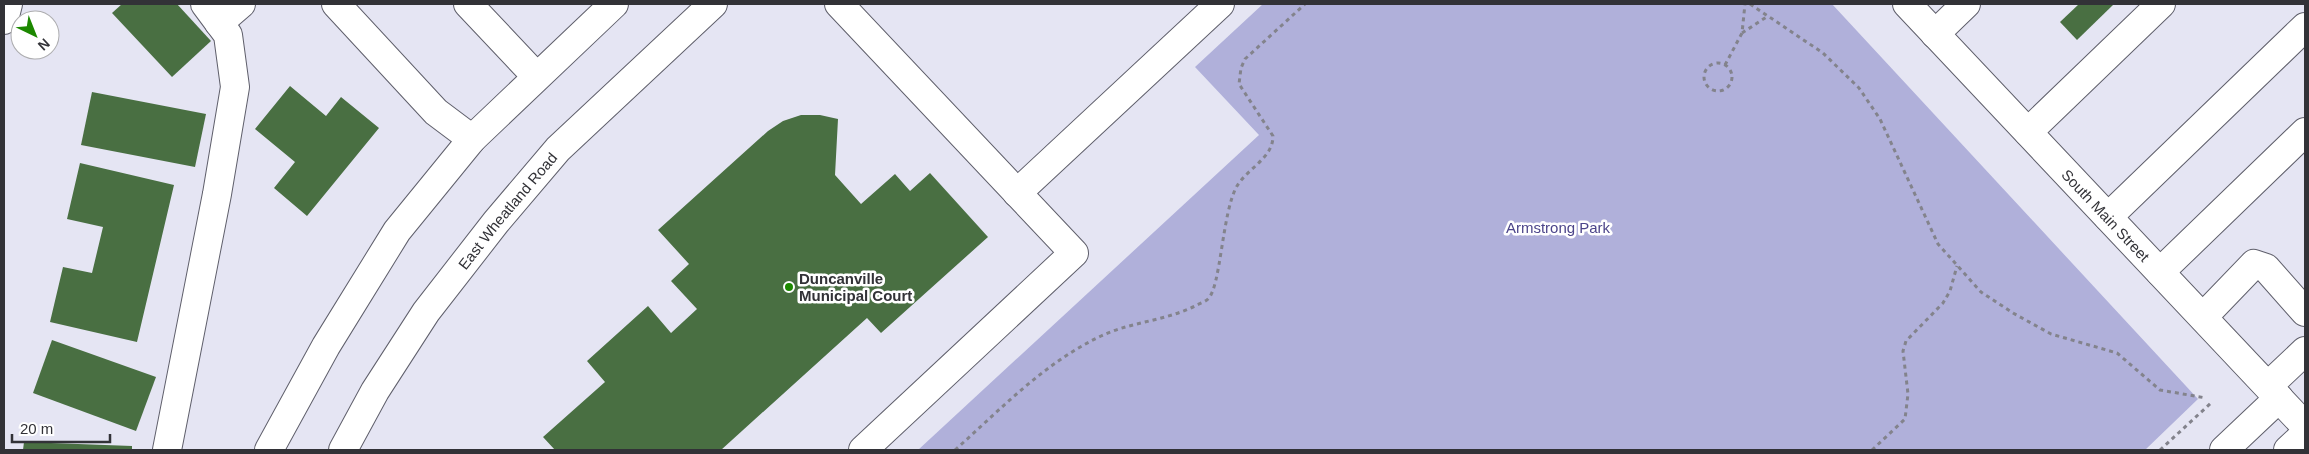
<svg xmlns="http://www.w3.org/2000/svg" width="2309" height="454" viewBox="0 0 2309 454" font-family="Helvetica,sans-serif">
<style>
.green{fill:#b0b0da}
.building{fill:#496f42}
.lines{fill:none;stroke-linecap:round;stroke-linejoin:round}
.minor-casing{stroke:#5f5f6b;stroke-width:30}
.major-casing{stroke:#5f5f6b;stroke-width:30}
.path{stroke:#83838c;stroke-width:3;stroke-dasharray:4 4;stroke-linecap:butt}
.minor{stroke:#fff;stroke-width:28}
.major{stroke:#fff;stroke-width:28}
.poi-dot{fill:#1c8800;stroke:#fff;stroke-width:2}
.labels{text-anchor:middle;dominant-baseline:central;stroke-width:5;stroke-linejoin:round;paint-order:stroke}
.street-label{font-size:15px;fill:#323237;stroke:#fff}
.park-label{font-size:15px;fill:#4c458a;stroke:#fff}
.poi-label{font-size:15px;font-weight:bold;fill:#323237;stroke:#fff;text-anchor:start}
</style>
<rect width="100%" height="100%" fill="#e5e5f3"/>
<!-- green -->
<polygon class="green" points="1263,4 1832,4 2198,399 2145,450 918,450 1259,135 1195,67"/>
<!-- building -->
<g class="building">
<polygon points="122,4 177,4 211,41 172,77 112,13"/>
<polygon points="2079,4 2114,4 2077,40 2060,22"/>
<polygon points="290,86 326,116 341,97 379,128 307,216 274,188 295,162 255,129"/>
<polygon points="92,92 206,114 195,167 81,145"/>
<polygon points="801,115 820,115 838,119 835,175 861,204 895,174 910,191 930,173 988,237 881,333 867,318 721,450 555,450 543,437 605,382 587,361 648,306 671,333 697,309 671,281 689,264 658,230 768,131 783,121"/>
<polygon points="80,163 174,185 137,342 50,322 63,267 92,273 103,227 67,219"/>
<polygon points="52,340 156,377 136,431 33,393"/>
<polygon points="24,442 132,446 132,450 23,450"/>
</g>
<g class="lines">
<defs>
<g id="minor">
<polyline points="336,4 436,112 472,139"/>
<polyline points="468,4 536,76"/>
<polyline points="839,4 1074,253 863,450"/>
<polyline points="4,20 8,4"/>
<polyline points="219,23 241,4"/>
<polyline points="1935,34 1966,4"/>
<polyline points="2028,132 2161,4"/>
<polyline points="1017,193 1220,4"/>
<polyline points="2108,217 2305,27"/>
<polyline points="2160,272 2305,132"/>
<polyline points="2203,317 2254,264 2266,268 2305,312"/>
<polyline points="2268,386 2305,351"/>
<polyline points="167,450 217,194 235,87 228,35 205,4"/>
<polyline points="2224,450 2279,398"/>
<polyline points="2288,450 2305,434"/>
</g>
<g id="major">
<path id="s1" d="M1907,4L2305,426"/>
<polyline points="269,450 326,346 397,231 472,139 614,4"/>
<path id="s2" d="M343,450L375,391L426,312L496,222L558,149L713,4"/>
</g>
</defs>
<!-- minor casing -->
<use href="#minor" class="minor-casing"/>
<!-- major casing -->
<use href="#major" class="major-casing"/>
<!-- path -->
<g class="path">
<polyline points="1750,4 1823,53 1859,88 1880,119 1938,244 1981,292 2013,313 2051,334 2117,353 2160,390 2206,398"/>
<polyline points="1742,33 1768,16"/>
<circle cx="1718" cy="77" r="14"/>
<polyline points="1725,65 1742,33 1745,4"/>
<path d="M955,450C1001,409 1044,363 1101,336C1130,322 1165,321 1195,306C1198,304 1205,302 1208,299C1221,287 1222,212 1237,186C1248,168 1273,158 1273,136L1239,84L1241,68L1245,59L1305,4"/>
<polyline points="1872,450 1905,419 1908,394 1903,351 1906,341 1943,303 1950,291 1957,266"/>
<polyline points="2160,450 2211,403"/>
</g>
<!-- minor -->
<use href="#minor" class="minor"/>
<!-- major -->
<use href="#major" class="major"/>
</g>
<!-- markers -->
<circle class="poi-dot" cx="789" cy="287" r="5"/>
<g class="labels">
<!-- street labels -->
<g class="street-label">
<text stroke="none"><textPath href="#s2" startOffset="291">East Wheatland Road</textPath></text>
<text stroke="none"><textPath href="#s1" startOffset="290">South Main Street</textPath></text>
</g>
<!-- park labels -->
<g class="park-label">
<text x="1558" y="227">Armstrong Park</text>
</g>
<!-- poi labels -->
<g class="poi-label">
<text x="799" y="278">Duncanville<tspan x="799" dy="17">Municipal Court</tspan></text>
</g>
</g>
<!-- border -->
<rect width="2309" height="454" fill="none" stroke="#323237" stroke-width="10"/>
<!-- north arrow -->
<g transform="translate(35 35) rotate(137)"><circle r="24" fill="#ffffff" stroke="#adadaf"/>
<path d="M0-4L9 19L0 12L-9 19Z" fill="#1c8800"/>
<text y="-8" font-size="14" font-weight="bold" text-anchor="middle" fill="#323237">N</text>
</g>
<!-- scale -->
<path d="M12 434v8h98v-8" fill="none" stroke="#323237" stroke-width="2.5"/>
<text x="20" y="434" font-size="15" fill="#323237" stroke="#ffffff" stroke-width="4" paint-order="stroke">20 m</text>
</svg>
